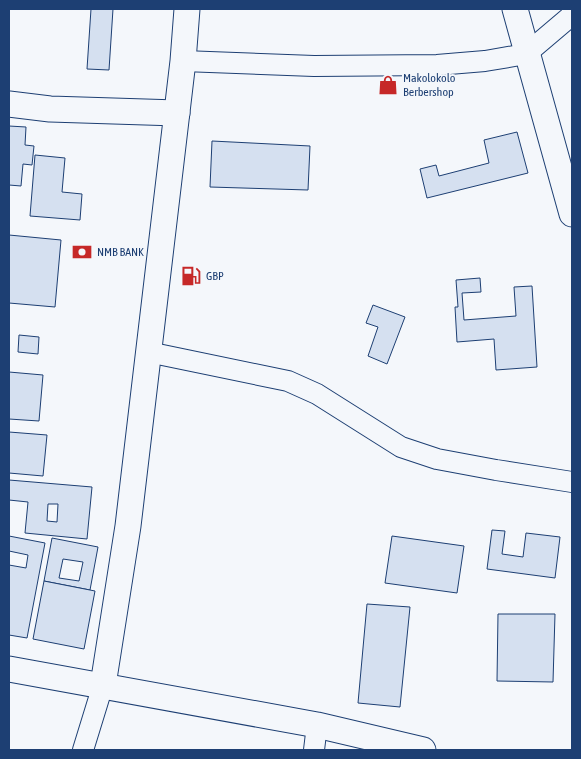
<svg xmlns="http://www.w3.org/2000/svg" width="581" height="759" viewBox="0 0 581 759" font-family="'Asap Condensed',sans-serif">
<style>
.building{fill:#d5e0f0;stroke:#1d3f73;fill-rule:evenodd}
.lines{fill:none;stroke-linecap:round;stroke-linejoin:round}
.minor-casing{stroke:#1d3f73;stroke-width:22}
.tertiary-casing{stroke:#1d3f73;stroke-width:27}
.minor{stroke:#f4f7fb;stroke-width:20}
.tertiary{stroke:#f4f7fb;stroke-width:25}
.labels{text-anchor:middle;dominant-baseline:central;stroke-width:4;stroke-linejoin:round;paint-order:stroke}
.poi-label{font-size:12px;fill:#1d3f73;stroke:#f4f7fb;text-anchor:start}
</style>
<rect width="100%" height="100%" fill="#f4f7fb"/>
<!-- building -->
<g class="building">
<polygon points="91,9 113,9 109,70 87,69"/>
<polygon points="9,126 26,127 25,145 34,146 32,165 23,164 21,186 9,185"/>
<polygon points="517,132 528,173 427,198 420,169 436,165 439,176 489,163 484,140"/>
<polygon points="212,141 310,146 308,190 210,187"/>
<polygon points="35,155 65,158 62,192 82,194 80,220 30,216"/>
<polygon points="9,235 61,240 55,307 9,303"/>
<polygon points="480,278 481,292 462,293 464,320 516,316 514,287 532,286 537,367 496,370 494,339 457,342 455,307 458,307 456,280"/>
<polygon points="373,305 405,317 387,364 368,356 378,327 366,323"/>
<polygon points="19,335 39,337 38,354 18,352"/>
<polygon points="9,372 43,375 39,421 9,419"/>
<polygon points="9,432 47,435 43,476 9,473"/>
<path d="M9,480L92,487L87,539L25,533L28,502L9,500ZM48,504H58L57,522L47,521Z"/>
<polygon points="492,530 505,531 502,554 523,557 526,533 560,537 555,578 487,569"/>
<polygon points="9,536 45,543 27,638 9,635 9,565 26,568 28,555 9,551"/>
<polygon points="392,536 464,546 457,593 385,583"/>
<path d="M52,538L98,547L90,590L44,581ZM63,559L83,562L79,581L59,578Z"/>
<polygon points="44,581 95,591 84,649 33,639"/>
<polygon points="367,604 410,607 400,707 358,703"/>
<polygon points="498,614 555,614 553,682 497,681"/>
</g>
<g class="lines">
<defs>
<g id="minor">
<polyline points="183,61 314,66 437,65 485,61 526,54 572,15"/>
<polyline points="148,352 288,381 317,394 401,447 437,459 496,470 572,482"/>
<polyline points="83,750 103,685"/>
<polyline points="314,750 317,725"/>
</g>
<g id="tertiary">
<polyline points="515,9 572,214"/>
<polyline points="9,104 50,109 177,113"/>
<polyline points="9,669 317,725 423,750"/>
<polyline points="103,685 128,526 183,61 187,9"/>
</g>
</defs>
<!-- minor casing -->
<use href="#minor" class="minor-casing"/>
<!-- tertiary casing -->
<use href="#tertiary" class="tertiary-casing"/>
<!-- minor -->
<use href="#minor" class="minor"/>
<!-- tertiary -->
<use href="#tertiary" class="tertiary"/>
</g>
<!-- icons -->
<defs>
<symbol id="shop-bare" viewBox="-9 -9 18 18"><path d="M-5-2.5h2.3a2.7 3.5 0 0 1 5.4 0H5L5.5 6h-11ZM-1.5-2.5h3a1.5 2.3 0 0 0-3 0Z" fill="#c62828" stroke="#f4f7fb" stroke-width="2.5" paint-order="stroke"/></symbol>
<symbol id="bank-bare" viewBox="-9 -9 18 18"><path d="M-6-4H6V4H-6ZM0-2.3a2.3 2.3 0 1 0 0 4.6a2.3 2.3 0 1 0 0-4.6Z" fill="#c62828" stroke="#f4f7fb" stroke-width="2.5" paint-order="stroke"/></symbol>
<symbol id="fuel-bare" viewBox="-9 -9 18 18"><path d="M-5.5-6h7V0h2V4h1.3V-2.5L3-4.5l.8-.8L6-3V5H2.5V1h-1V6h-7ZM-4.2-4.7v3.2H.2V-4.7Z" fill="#c62828" stroke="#f4f7fb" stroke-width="2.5" paint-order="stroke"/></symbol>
</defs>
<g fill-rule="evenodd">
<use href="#shop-bare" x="374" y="71" width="28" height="28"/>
<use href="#bank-bare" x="68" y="238" width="28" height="28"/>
<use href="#fuel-bare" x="177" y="262" width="28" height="28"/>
</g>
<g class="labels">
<!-- poi labels -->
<g class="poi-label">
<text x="403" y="78">Makolokolo<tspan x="403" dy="14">Berbershop</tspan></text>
<text x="97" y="252">NMB BANK</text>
<text x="206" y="276">GBP</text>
</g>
</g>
<!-- border -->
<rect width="581" height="759" fill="none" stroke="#1d3f73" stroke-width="20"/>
</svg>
